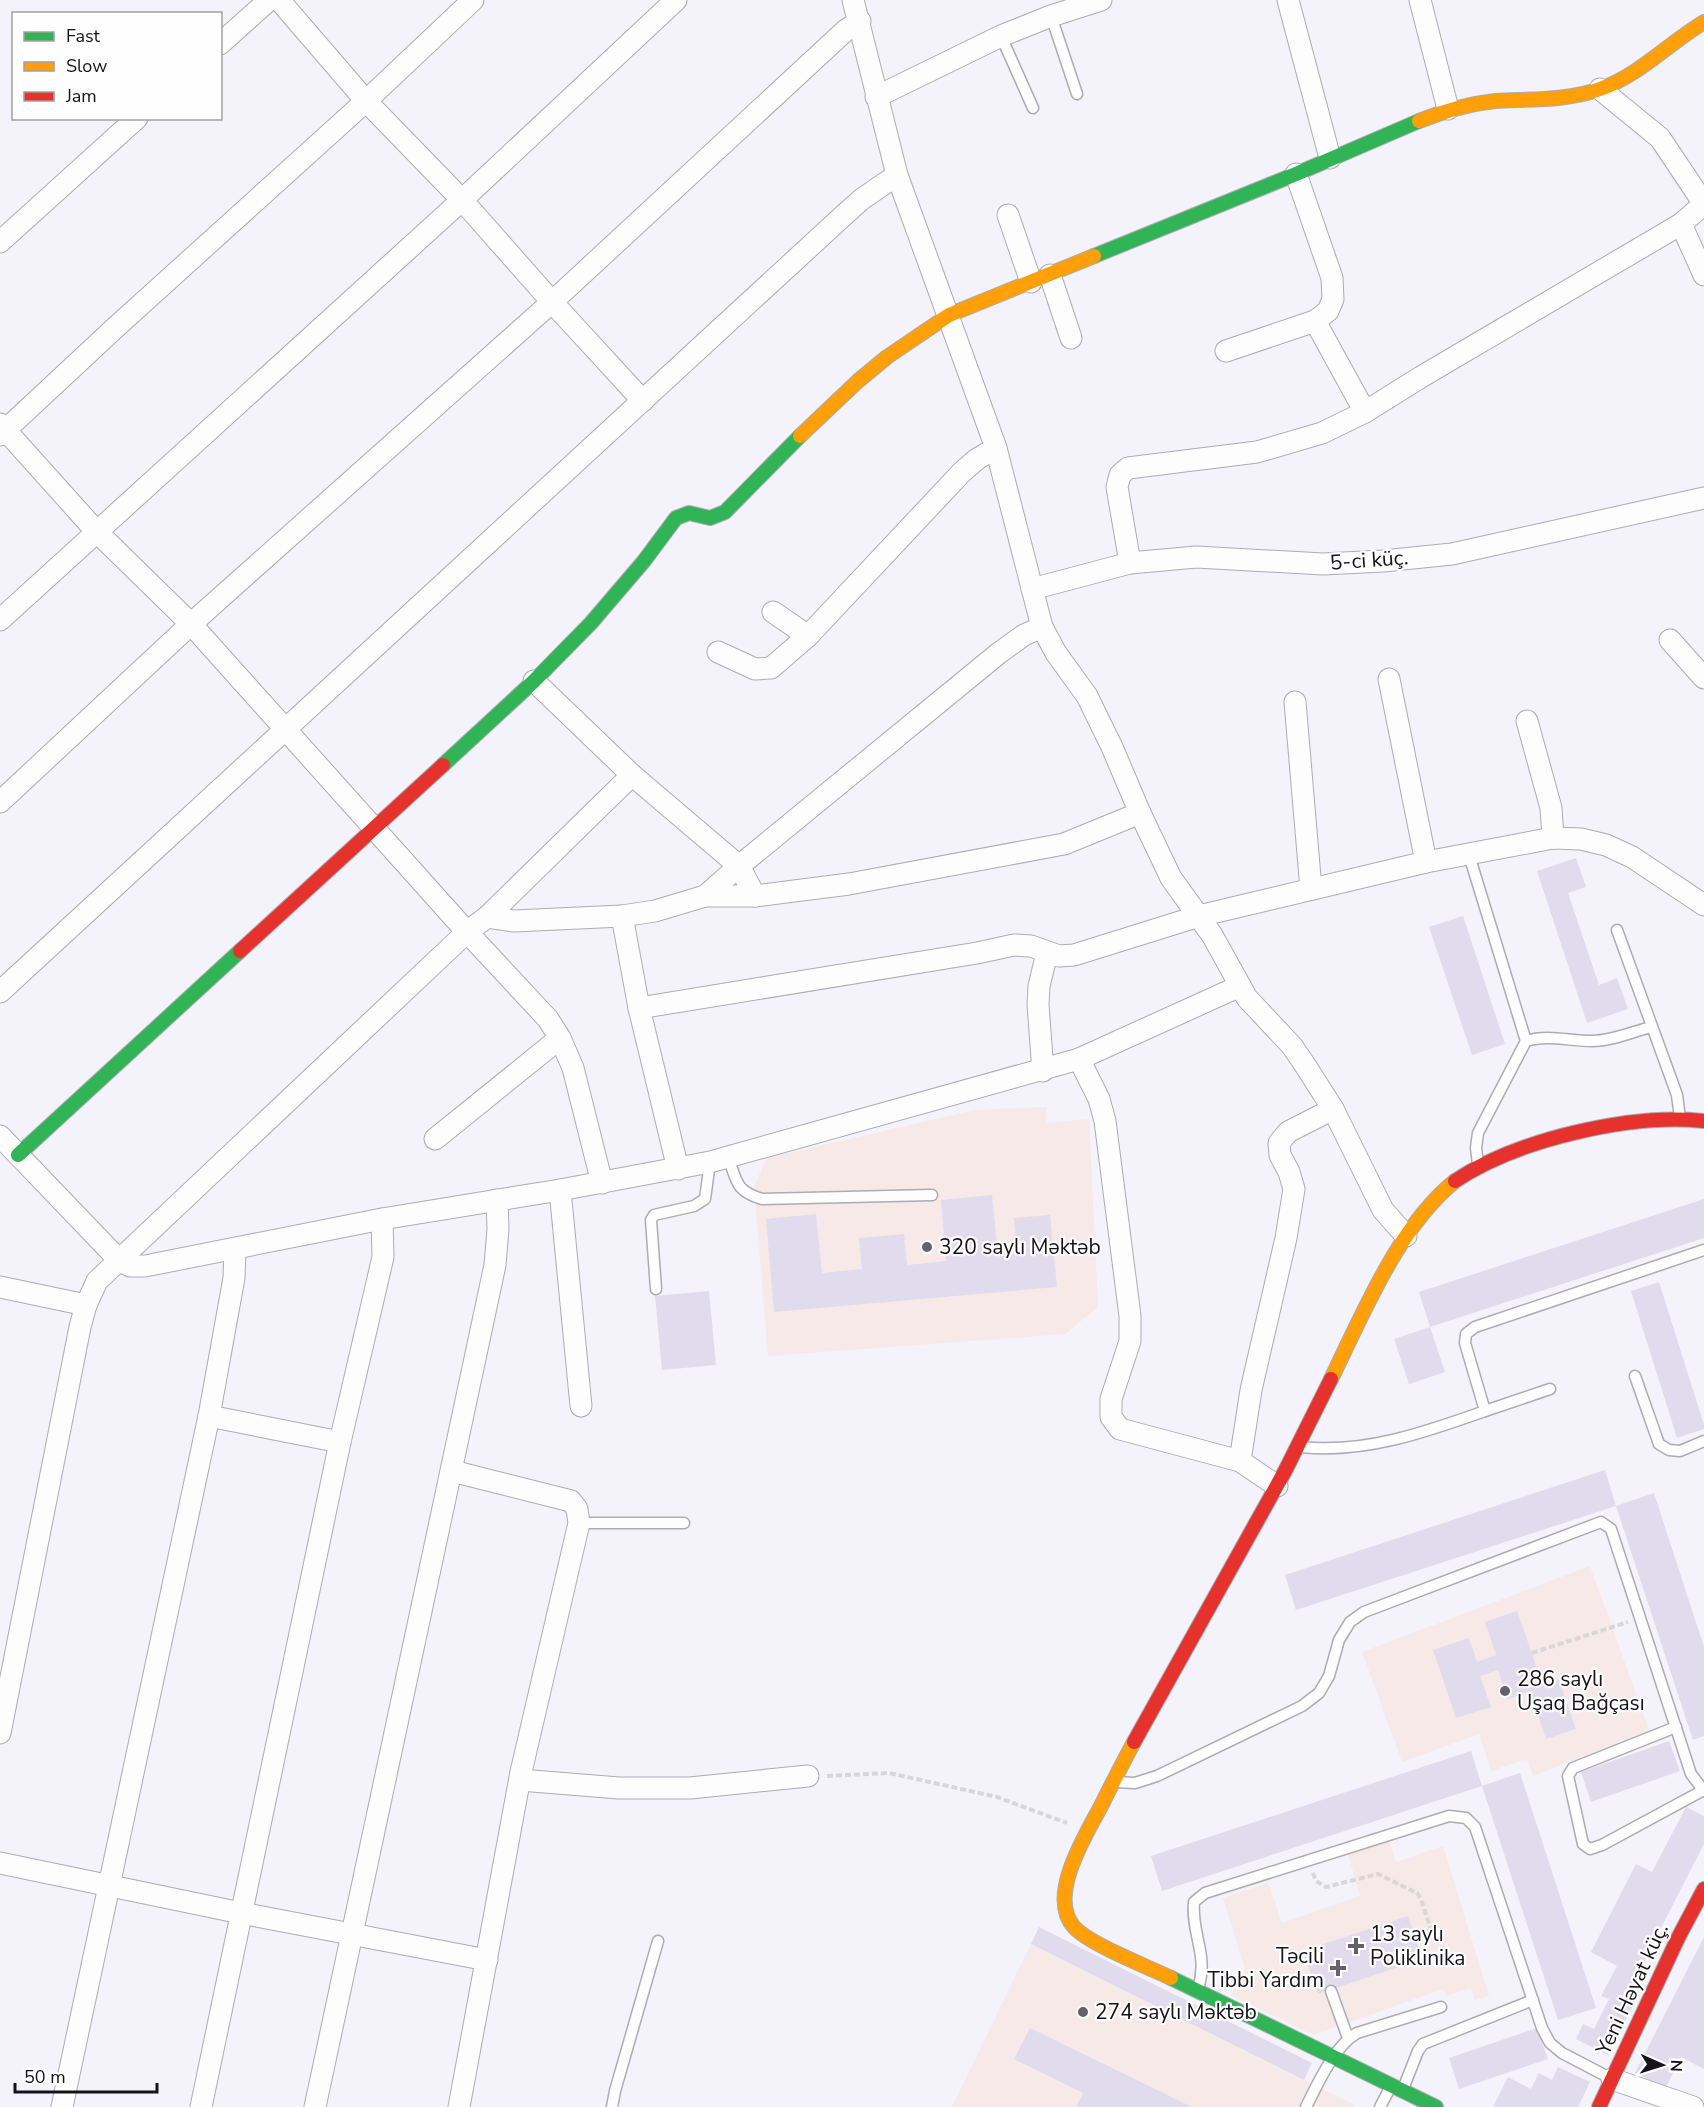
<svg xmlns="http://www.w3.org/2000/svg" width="1704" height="2107" viewBox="0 0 1704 2107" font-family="'Nunito Sans',sans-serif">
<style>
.education{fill:#f7e9e7}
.medical{fill:#f6e9e6}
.building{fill:#e0dcee}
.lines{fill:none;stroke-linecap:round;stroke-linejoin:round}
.lane-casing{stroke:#adabb3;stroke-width:13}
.street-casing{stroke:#adabb3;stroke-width:23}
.fast-casing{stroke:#adabb3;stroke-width:16}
.slow-casing{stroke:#adabb3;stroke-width:16}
.jam-casing{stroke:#adabb3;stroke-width:16}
.path{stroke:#d7d7d9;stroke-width:4;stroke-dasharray:6 3;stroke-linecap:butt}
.lane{stroke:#fdfdfe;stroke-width:10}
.street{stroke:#fdfdfe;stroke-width:21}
.fast{stroke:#30b455;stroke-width:14}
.slow{stroke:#ff9f0a;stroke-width:14}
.jam{stroke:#e5322d;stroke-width:14}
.poi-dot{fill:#636169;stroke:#fefefe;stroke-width:2}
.labels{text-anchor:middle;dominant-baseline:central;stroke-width:4.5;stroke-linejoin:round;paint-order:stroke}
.street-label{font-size:21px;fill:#15131a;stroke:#fefefe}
.poi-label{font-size:21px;fill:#15131a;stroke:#fefefe;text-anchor:start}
</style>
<rect width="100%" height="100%" fill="#f4f2fb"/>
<!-- education -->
<g class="education">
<polygon points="1046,1107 1047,1123 1089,1119 1098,1307 1065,1334 768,1356 754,1186 767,1158 975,1110"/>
<polygon points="1590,1566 1649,1730 1533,1776 1527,1759 1491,1771 1479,1734 1402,1762 1362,1652"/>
<polygon points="1031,1944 1304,2080 1355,2105 1353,2107 952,2107"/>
</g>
<!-- medical -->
<polygon class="medical" points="1389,1841 1396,1862 1443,1846 1489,1996 1475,2000 1471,1988 1446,1996 1443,1989 1313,2035 1231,1995 1245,1969 1223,1898 1268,1883 1282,1923 1360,1896 1348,1854"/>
<!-- building -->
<g class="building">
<polygon points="1576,858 1586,887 1568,893 1599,985 1617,978 1628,1009 1587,1023 1537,871"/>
<polygon points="1463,916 1505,1044 1472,1055 1429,927"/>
<polygon points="992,1195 998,1255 1017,1253 1014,1218 1050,1215 1057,1287 774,1312 766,1219 816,1214 822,1273 862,1269 859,1238 904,1234 907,1265 946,1261 941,1200"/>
<polygon points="1704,1199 1704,1238 1430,1327 1445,1372 1409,1384 1394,1339 1430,1327 1419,1292"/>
<polygon points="1659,1282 1704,1425 1704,1429 1677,1438 1631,1291"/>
<polygon points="709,1291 716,1365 662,1370 655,1296"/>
<polygon points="1605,1470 1616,1506 1654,1493 1704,1647 1704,1736 1693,1740 1616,1506 1296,1610 1285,1575"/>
<polygon points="1517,1611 1543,1685 1559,1680 1576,1729 1546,1739 1530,1691 1508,1699 1498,1670 1480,1676 1491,1707 1456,1718 1433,1650 1469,1638 1477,1662 1496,1655 1485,1622"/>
<polygon points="1669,1741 1680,1771 1591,1802 1581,1772"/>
<polygon points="1471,1751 1482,1786 1162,1891 1151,1856"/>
<polygon points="1520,1773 1596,2008 1558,2020 1482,1786"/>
<polygon points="1686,1807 1704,1816 1704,1844 1623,2002 1632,2007 1608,2055 1576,2039 1583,2024 1594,2029 1609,1999 1601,1996 1617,1966 1591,1952 1636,1864 1652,1872"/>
<polygon points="1408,1916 1422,1959 1318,1994 1303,1951"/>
<polygon points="1039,1927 1312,2063 1304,2080 1031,1944"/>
<polygon points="1704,1937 1704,2069 1681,2057 1665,2089 1635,2073"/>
<polygon points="1030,2028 1192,2107 1076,2107 1083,2093 1014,2059"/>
<polygon points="1537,2028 1548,2059 1459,2089 1449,2058"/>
<polygon points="1558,2067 1590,2082 1578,2107 1493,2107 1508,2077 1531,2089 1539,2073 1552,2080"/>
</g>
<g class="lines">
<defs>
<g id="lane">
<polyline points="1051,16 1077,94"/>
<polyline points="1001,36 1033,108"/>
<polyline points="1469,855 1526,1041"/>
<polyline points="1617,930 1677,1095 1680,1118"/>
<path d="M728,1157C737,1181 735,1191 762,1199L932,1195"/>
<path d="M1478,1164L1476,1148L1478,1133L1526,1041C1548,1034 1569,1041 1592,1041C1612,1041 1632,1032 1651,1027"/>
<polyline points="656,1289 651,1220 654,1215 694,1206 705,1199 710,1162"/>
<polyline points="1635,1376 1659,1444 1669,1450 1680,1451 1704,1441"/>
<polyline points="1485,1411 1550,1389"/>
<path d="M1301,1447C1364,1454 1426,1432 1485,1411L1465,1343L1466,1334L1475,1327L1704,1250"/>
<polyline points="579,1523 684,1523"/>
<polyline points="1676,1727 1573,1768 1568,1776 1583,1844 1590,1849 1602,1845 1702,1791"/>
<polyline points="1115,1782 1135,1783 1157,1776 1302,1706 1319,1693 1329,1676 1339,1640 1350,1622 1364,1612 1601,1522 1611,1529 1691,1774 1704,1791"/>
<path d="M1198,1989C1209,1954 1191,1935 1194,1902L1205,1893L1449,1816L1466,1818L1475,1827L1542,2028L1550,2043L1562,2053L1612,2079"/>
<polyline points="1331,1991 1348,2038"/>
<polyline points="1403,2089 1418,2051 1423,2044 1533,2000"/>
<polyline points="612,2107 615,2091 658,1941"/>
<path d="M1306,2107C1317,2085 1335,2045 1357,2033L1441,2007"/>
<polyline points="1380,2107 1391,2086"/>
</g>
<g id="street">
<polyline points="279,0 366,101 462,200 552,302 643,401"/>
<polyline points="853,0 897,175 996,448 1042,627 1056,653 1087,696 1112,747 1140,813 1171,878 1212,935 1247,998 1292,1046 1305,1065 1333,1109 1383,1210 1406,1236"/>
<polyline points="1288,0 1330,158"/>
<polyline points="1420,0 1448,109"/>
<polyline points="220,44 269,0"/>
<polyline points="1600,89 1660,138 1704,204"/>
<polyline points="876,97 1001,36 1051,16 1101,0"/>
<polyline points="1008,215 1031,282"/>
<polyline points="1681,224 1704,275"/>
<polyline points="0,242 137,118"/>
<polyline points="1050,275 1071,338"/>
<polyline points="1315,321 1365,412"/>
<polyline points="1226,351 1315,321 1328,311 1333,299 1332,278 1296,174"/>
<polyline points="0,424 96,531 191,624 467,932 548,1019 560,1038 573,1068 602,1183"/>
<polyline points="0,435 116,327 366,101 473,0"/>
<polyline points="1130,563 1117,487 1120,475 1128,468 1257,452 1322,433 1365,412 1421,377 1681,224 1704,204"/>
<polyline points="1032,589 1130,563 1196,557 1323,564 1383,561 1452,554 1704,498"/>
<polyline points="773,612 808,636"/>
<polyline points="0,620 462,200 676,0"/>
<polyline points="1670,640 1704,678"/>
<polyline points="718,652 755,669 771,668 808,636 962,472 977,459 996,448"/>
<polyline points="1389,679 1426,862"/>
<polyline points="534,681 632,775 739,866 755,896"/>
<polyline points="1295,702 1311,889"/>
<polyline points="1527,721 1551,808 1553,838"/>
<polyline points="0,802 191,624 552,302 846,30 860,21"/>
<polyline points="705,896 739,866 999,653 1024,635 1042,627"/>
<polyline points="622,916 639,1008 678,1169"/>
<polyline points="487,917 514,921 622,916 655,911 705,896 755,896 849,884 1064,844 1140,813"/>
<polyline points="0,992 843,216 862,199 897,175"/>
<polyline points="639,1008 977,953 1014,945 1031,946 1059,956 1074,955 1199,916 1426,862 1553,838 1581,839 1606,845 1632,857 1704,905"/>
<polyline points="1079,1059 1099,1099 1105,1121 1130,1316 1130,1341 1111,1399 1111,1417 1120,1429 1240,1461 1277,1486"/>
<polyline points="1043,1071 1038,1005 1039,986 1047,953"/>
<polyline points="0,1136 118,1259 130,1266 145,1266 382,1219 560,1190 710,1162 1079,1059 1240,986"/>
<polyline points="435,1139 560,1038"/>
<polyline points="560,1190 581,1406"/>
<polyline points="0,1287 86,1305"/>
<polyline points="209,1416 340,1442"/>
<polyline points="1240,1461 1251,1390 1286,1238 1294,1189 1289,1172 1280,1155 1279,1143 1288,1132 1333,1109"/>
<polyline points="452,1471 571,1501 577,1509 579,1523 521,1772 459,2107"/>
<polyline points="0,1733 80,1327 86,1305 97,1281 467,932 487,917 632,775"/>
<polyline points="520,1780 619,1788 690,1788 808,1776"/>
<polyline points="0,1863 241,1913 487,1960"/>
<polyline points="1612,2079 1693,2107"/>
<polyline points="62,2107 209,1416 234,1278 235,1249"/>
<polyline points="201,2107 340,1442 383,1257 382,1219"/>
<polyline points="315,2107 495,1265 498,1229 497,1200"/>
</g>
<g id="fast">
<polyline points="1094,256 1296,174 1419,121"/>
<polyline points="443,765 534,681 591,623 644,561 676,518 689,513 710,518 725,512 800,436"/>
<polyline points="18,1155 240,951"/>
<polyline points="1171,1978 1436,2107"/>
</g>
<g id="slow">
<path d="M1419,121C1444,111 1468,104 1495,101C1529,99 1567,101 1600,89C1638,76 1669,43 1704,22"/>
<polyline points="800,436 858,381 887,357 949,315 1094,256"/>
<path d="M1331,1379C1363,1314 1398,1227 1455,1181"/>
<path d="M1134,1742C1122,1764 1111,1786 1100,1808C1085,1836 1047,1897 1074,1927C1089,1944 1148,1967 1171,1978"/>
</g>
<g id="jam">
<polyline points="240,951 443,765"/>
<path d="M1455,1181C1516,1140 1630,1113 1704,1121"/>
<polyline points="1134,1742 1285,1471 1331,1379"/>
<polyline points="1599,2107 1678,1938 1704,1889"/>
</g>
</defs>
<!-- lane casing -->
<use href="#lane" class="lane-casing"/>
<!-- street casing -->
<use href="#street" class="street-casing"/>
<!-- fast casing -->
<use href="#fast" class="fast-casing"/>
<!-- slow casing -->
<use href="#slow" class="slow-casing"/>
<!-- jam casing -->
<use href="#jam" class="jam-casing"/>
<!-- path -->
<g class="path">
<polyline points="1532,1653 1628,1622"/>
<polyline points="827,1776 889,1773 997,1797 1067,1823"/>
<polyline points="1313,1873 1316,1881 1326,1887 1378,1874 1417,1893 1421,1899 1435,1942"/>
</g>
<!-- lane -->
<use href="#lane" class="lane"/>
<!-- street -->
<use href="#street" class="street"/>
<!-- fast -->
<use href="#fast" class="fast"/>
<!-- slow -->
<use href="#slow" class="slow"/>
<!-- jam -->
<use href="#jam" class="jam"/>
</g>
<!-- markers -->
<g class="poi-dot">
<circle cx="927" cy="1247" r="6"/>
<circle cx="1505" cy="1691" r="6"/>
<path d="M1353 1937h6v6h6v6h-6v6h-6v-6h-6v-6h6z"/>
<path d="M1335 1959h6v6h6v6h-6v6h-6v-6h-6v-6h6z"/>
<circle cx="1083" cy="2012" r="6"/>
</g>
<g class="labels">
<!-- street labels -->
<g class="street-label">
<text transform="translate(1369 560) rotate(-4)">5-ci küç.</text>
<text transform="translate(1632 1989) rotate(-65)">Yeni Həyat küç.</text>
</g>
<!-- poi labels -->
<g class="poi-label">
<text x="939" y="1247">320 saylı Məktəb</text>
<text x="1517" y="1679">286 saylı<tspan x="1517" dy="24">Uşaq Bağçası</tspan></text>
<text x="1370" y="1934">13 saylı<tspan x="1370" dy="24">Poliklinika</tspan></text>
<text x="1324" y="1956" text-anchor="end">Təcili<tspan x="1324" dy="24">Tibbi Yardım</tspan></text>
<text x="1095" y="2012">274 saylı Məktəb</text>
</g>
</g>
<!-- legend -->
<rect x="12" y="12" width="210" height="108" fill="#fefefe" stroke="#a1a0a3" stroke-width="1.5"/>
<rect x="24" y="32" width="30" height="9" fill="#30b455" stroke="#a1a0a3" stroke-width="1.5"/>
<text x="66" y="42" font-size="18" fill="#15131a">Fast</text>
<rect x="24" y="62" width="30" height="9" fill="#ff9f0a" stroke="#a1a0a3" stroke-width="1.5"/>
<text x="66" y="72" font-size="18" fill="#15131a">Slow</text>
<rect x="24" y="92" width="30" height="9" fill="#e5322d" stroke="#a1a0a3" stroke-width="1.5"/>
<text x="66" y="102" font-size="18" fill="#15131a">Jam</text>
<!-- north arrow -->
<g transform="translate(1662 2065) rotate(93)" stroke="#fefefe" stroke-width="4.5" paint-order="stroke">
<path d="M0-4.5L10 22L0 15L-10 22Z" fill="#15131a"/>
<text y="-9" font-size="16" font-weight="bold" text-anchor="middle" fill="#15131a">N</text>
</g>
<!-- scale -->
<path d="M15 2083v9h142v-9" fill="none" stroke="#15131a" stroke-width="3"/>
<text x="24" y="2083" font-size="18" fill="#15131a" stroke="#fefefe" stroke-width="4.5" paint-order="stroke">50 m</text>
</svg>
